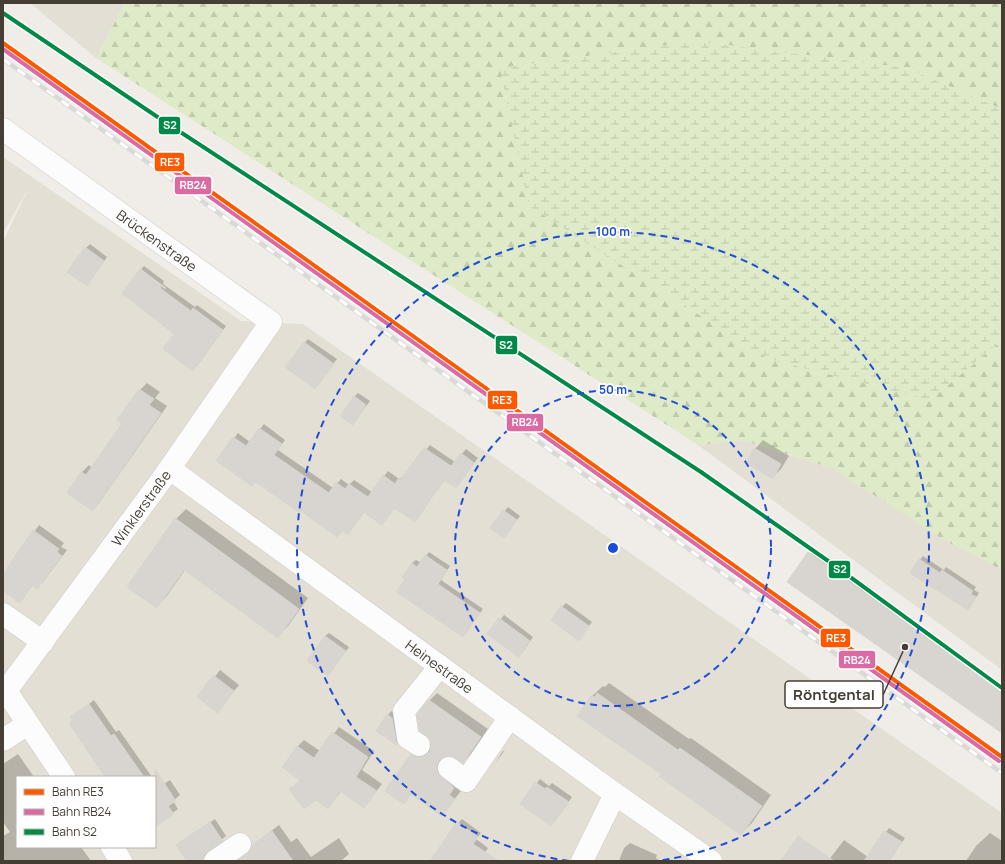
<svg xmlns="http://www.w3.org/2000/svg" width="1005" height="864" viewBox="0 0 1005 864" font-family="Manrope,sans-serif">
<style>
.residential{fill:#e4dfd5;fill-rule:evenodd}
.forest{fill:url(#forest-firs)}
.wetland{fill:url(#wetland-marsh)}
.shadow{fill:#0003}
.building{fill:#d8d4cf;stroke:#d8d4ce}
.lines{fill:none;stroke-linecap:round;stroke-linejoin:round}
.minor-casing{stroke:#ccc9c4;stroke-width:23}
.minor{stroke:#fdfcfc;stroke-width:22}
.rail-casing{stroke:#d9d9d8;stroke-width:4.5}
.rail{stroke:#fff;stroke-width:3;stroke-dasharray:9;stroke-linecap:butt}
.rail-1-casing{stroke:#fff;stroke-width:7}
.rail-2-casing{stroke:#fff;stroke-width:7}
.rail-3-casing{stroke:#fff;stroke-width:7}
.rail-1{stroke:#ff5900;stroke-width:4}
.rail-2{stroke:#da6ba2;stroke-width:4}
.rail-3{stroke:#018a47;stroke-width:4}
.ring{fill:none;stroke:#1d4ed8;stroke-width:2;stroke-dasharray:7 5}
.labels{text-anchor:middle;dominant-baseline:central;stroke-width:3.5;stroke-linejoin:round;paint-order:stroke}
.street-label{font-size:14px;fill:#453e35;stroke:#fff}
.centre{fill:#1d4ed8;stroke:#fff;stroke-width:2}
.ring-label{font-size:12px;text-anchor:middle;font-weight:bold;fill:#1d4ed8;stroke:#fff;stroke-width:3.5;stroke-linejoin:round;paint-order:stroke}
.leader{fill:none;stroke:#453e35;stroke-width:1.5}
.callout-dot{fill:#453e35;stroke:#fff;stroke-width:1.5}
.callout{fill:#fff;stroke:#453e35;stroke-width:1.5}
.callout-label{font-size:15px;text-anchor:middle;font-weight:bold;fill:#453e35}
.line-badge{stroke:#fff;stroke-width:1.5}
.badge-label{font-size:11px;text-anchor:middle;font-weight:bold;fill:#fff}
</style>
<defs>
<pattern id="forest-firs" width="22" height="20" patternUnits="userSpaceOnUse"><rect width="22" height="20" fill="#deeac8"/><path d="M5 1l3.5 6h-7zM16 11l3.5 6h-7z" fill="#c0caac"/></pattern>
<pattern id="wetland-marsh" width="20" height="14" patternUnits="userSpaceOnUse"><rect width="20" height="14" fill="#deeac8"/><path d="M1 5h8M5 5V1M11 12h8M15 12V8" fill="none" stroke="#c0caac"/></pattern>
</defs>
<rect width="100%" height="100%" fill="#f0ede8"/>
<!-- residential -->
<g class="residential">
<polygon points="30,3 125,3 96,58"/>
<path d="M3,157L241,321L303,324L1002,813V861H3V242L29,187L3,233ZM17,777H155V847H17Z"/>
<polygon points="741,440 832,468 1002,570 1002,670 698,445"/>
</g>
<!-- forest -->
<polygon class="forest" points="125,3 1002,3 1002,109 907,68 695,41 500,68 930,400 1002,340 1002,570 944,540 832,468 741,440 698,445 96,58"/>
<!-- wetland -->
<polygon class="wetland" points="695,41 907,68 1002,109 1002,340 930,400 768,359 529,206 500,68"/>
<!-- shadow -->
<g class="shadow">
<polygon points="90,244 107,257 87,285 86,248"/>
<polygon points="144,266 164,281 163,284 195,307 197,305 226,326 197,366 176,333 140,271 165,289 166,288 141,269"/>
<polygon points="308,339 337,359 315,388 286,367"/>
<polygon points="147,383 160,392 155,398 167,406 99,503 93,510 68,492 82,472 89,465 92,468 124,423 140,390"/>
<polygon points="358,393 370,401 353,424 354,397"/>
<polygon points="264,424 285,440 278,450 333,488 341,479 349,485 354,480 372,492 388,471 399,479 404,476 430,445 455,462 466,449 478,458 456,487 445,479 415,521 394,508 382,524 364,512 348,534 234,438 238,433 250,442"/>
<polygon points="763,440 789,456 781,469 773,477 755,449"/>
<polygon points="508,507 520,516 507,533 491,528"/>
<polygon points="186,509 308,598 288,626 278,636 185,570 166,597 156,607 176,519"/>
<polygon points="39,525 64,543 61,547 67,550 43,582 37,587 33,585 19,601 3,590 3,575"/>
<polygon points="812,549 1002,686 1002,732 809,553"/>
<polygon points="429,552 450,566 441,580 483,609 466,632 407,579 412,563 416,560 421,563"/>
<polygon points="923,556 944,570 946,567 976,587 974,590 979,593 968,609 920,560"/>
<polygon points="566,603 592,622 579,639 562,607"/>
<polygon points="504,615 533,637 523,652 489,634"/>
<polygon points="329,633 349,647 331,671 325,636"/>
<polygon points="220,670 239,685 218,711 199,697"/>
<polygon points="609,683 689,739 691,738 771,795 752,823 741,833 663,774 578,716 592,696 603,686 605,687"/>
<polygon points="437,693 488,729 471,754 463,762 450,755 445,755 445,766 461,780 456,787 461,791 442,815 412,793 403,803 411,755 419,747 427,750 431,749 429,701"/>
<polygon points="94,700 116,732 119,730 152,777 106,777 72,717"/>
<polygon points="391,711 396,714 401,740 397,743 378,730"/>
<polygon points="339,727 374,751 362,770 382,784 364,807 342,790 328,808 316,799 291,789 301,780 297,747 304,740 320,751"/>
<polygon points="505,750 496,762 494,765 502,752"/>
<polygon points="18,754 34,777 17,777 17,847 81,847 91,861 3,861 3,836 10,832 3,822 3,764"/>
<polygon points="540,779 549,786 552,783 572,797 555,821 521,803"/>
<polygon points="170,780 180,795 173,801 178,809 155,826 155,781 159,787"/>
<polygon points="215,819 226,836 209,849 206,856 201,861 188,861 178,845"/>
<polygon points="462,819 481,833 476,839 488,848 479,861 440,861 458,823"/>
<polygon points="279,825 291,842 297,838 311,857 339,838 349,854 341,861 255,861 253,845"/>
<polygon points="889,828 905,838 889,861 828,861 844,840 868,857"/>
<polygon points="990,833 1002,841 1002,861 966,861 976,846"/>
<polygon points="630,843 657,855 656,858 660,861 619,861 624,848"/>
</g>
<!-- building -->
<g class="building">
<polygon points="85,247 104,261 87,286 67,272"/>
<polygon points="140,269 161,286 160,288 191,311 193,308 223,330 193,371 163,349 174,334 122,293"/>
<polygon points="304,342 334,364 315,389 285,367"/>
<polygon points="139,389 154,399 149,405 161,413 93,511 67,493 81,472 86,475 122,424 117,420"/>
<polygon points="354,396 366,405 353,425 340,416"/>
<polygon points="259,428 282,444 274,455 329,493 336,482 345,489 349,484 368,497 383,475 395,484 398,479 400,480 424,448 451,466 461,453 474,463 456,488 444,480 415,522 394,508 382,525 363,512 348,535 342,531 337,537 301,511 299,512 255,482 252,486 216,461 233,437 246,446"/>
<polygon points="754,448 781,464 773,479 746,463"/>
<polygon points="503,510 517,520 504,538 490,528"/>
<polygon points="175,518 299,609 278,638 184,570 157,608 127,587"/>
<polygon points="33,530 59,549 57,552 62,556 37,589 32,585 20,603 3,591 3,574"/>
<polygon points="808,552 1002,692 1002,733 787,582"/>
<polygon points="425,555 447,570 438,584 480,613 463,637 396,592 405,579 402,577 412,563 417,567"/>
<polygon points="919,559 940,573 942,570 973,591 971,594 976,597 968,610 910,573"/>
<polygon points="561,606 589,626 579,641 551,620"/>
<polygon points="499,618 530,641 519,657 487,634"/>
<polygon points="325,636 346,651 328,676 307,661"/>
<polygon points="213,675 234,691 218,713 197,697"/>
<polygon points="597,693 678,750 680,748 762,806 741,835 659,776 661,774 577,716 591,696 595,697"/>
<polygon points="429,700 481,737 463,763 450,756 444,757 439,761 437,767 438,773 454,788 449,795 455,799 442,816 411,794 404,804 385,791 411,754 419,757 425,756 430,751 431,746 430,740 420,731 417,715"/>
<polygon points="89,704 111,736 114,734 144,777 105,777 69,723 73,720 70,717"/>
<polygon points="387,714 392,718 397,745 376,731"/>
<polygon points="332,732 368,757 356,777 377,791 364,808 340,791 328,809 316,800 304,809 289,789 301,781 282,767 297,746 314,758"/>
<polygon points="155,769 176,801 168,806 174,814 155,827"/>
<polygon points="535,782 545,789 547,787 569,802 551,826 520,804"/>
<polygon points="210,822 223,841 208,851 204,855 203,861 187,861 176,845"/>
<polygon points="457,822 478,837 473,844 499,861 430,861"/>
<polygon points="272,831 293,861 237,861 247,854 252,845"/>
<polygon points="884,831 902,842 889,861 864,861"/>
<polygon points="798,836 834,861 781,861"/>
</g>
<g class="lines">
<defs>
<g id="minor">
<path id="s1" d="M3,129L271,322L165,475L6,691"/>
<path id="s2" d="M170,469L615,794L711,861"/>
<polyline points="3,614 43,642"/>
<polyline points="6,691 64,777"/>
<polyline points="3,740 28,724"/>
<polyline points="419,745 408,738 404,711 440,666"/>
<polyline points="449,768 466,781 510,717"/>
<polyline points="112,847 121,861"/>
<polyline points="215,861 240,844"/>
<polyline points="582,861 615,794"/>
</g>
</defs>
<!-- minor casing -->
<use href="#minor" class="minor-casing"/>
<!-- minor -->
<use href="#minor" class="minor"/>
<defs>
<polyline id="rail" points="3,59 1002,773"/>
</defs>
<!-- rail casing -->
<use href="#rail" class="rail-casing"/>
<!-- rail -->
<use href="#rail" class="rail"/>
<defs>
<polyline id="rail-1" points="3,43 1002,757"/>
<polyline id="rail-2" points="3,49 999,761"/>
<polyline id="rail-3" points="3,13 165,122 701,472 831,563 1002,688"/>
</defs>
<!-- rail-1 casing -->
<use href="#rail-1" class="rail-1-casing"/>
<!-- rail-2 casing -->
<use href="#rail-2" class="rail-2-casing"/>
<!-- rail-3 casing -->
<use href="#rail-3" class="rail-3-casing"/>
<!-- rail-1 -->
<use href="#rail-1" class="rail-1"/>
<!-- rail-2 -->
<use href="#rail-2" class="rail-2"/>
<!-- rail-3 -->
<use href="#rail-3" class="rail-3"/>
</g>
<!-- distance rings -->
<g class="ring">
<circle cx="613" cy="548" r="158"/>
<path d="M569 861A316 316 0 1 1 657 861"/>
</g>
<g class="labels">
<!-- street labels -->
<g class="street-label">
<text stroke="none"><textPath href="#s1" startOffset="190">Brückenstraße</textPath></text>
<text transform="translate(141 508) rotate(-54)">Winklerstraße</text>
<text stroke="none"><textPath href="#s2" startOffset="334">Heinestraße</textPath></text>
</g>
</g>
<circle cx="613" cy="548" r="6" class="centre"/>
<g class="ring-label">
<text x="613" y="236">100 m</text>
<text x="613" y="394">50 m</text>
</g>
<!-- callouts -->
<path class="leader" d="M905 647L883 695"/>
<circle class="callout-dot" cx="905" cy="647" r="4"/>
<rect class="callout" x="785" y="681" width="98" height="27" rx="4"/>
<g class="callout-label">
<text x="834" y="700">Röntgental</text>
</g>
<g class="line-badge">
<rect x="158" y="116" width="23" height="19" rx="4" fill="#018a47"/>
<rect x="154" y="152" width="31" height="20" rx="4" fill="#ff5900"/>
<rect x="174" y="176" width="38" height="19" rx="4" fill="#da6ba2"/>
<rect x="495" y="335" width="23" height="20" rx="4" fill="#018a47"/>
<rect x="487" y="390" width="31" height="20" rx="4" fill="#ff5900"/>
<rect x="506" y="413" width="38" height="19" rx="4" fill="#da6ba2"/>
<rect x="828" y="560" width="23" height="19" rx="4" fill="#018a47"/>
<rect x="820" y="628" width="31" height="20" rx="4" fill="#ff5900"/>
<rect x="838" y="650" width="38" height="19" rx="4" fill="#da6ba2"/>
</g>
<g class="badge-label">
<text x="170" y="129">S2</text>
<text x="170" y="166">RE3</text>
<text x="193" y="189">RB24</text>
<text x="506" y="349">S2</text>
<text x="502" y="404">RE3</text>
<text x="525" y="426">RB24</text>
<text x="840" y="573">S2</text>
<text x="836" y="642">RE3</text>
<text x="857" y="664">RB24</text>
</g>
<!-- border -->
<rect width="1005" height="864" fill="none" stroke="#453e35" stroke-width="8"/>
<!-- legend -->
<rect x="16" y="776" width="140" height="72" fill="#ffffff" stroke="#b5b2ae"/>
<rect x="24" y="789" width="20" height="6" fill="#ff5900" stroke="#b5b2ae"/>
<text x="52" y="796" font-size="12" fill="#453e35">Bahn RE3</text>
<rect x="24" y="809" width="20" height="6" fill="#da6ba2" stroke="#b5b2ae"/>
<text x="52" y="816" font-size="12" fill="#453e35">Bahn RB24</text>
<rect x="24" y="829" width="20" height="6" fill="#018a47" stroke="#b5b2ae"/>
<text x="52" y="836" font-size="12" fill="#453e35">Bahn S2</text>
</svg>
